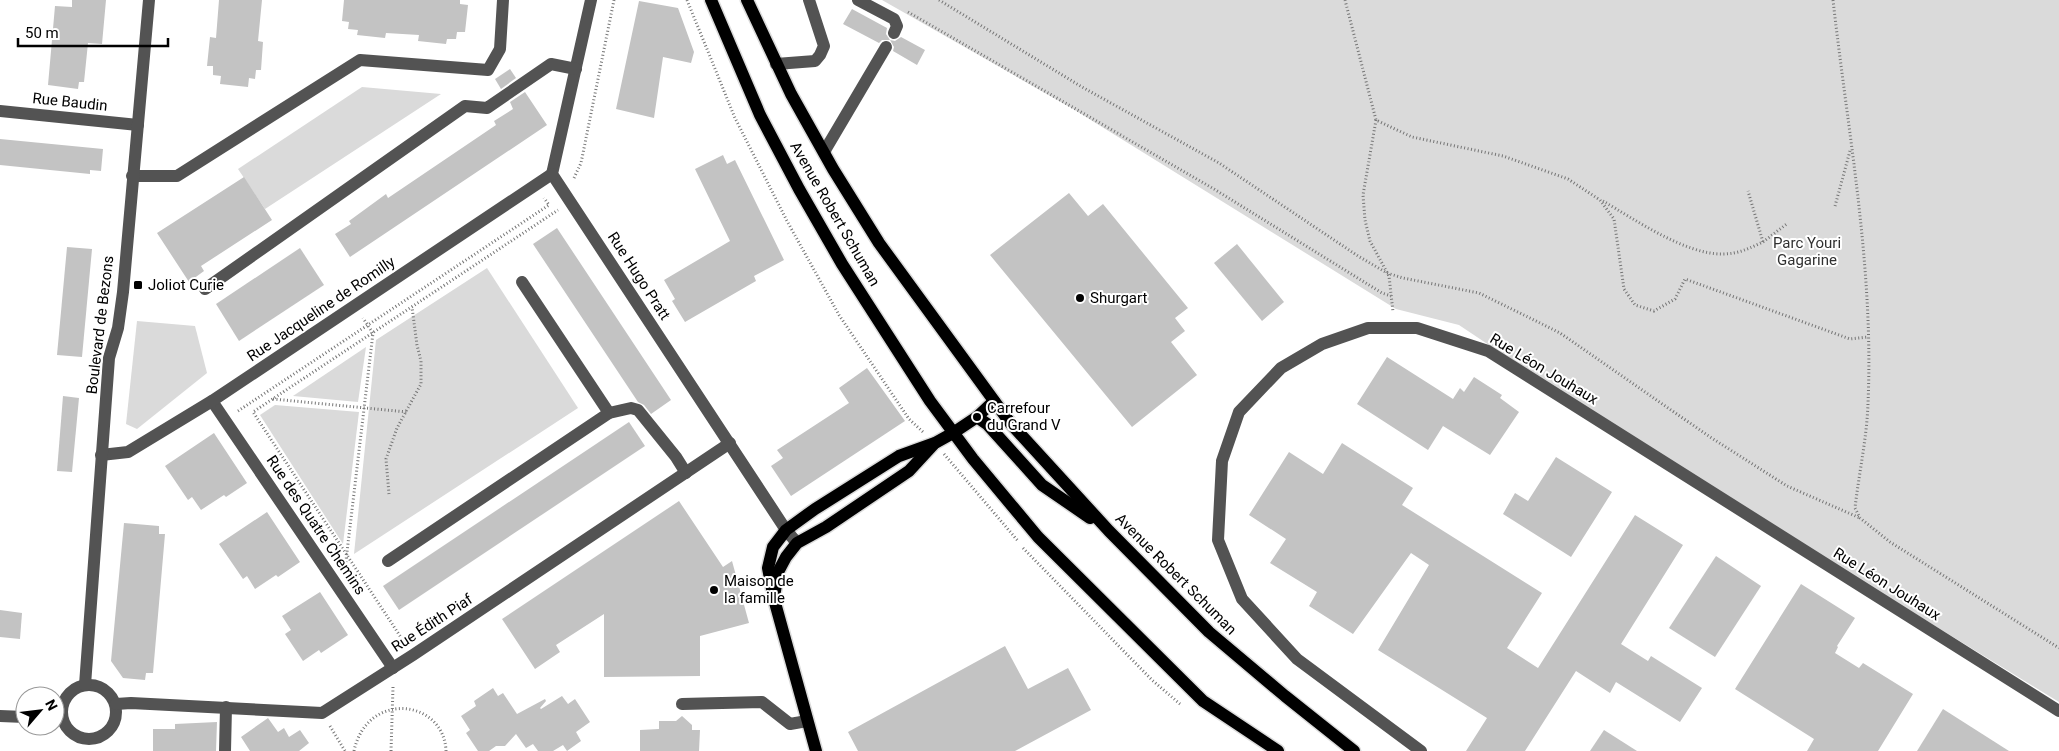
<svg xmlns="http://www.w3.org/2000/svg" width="2059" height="751" viewBox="0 0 2059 751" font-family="Roboto,sans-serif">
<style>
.green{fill:#dadada}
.building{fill:#c3c3c3}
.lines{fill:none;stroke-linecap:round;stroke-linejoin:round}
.major-casing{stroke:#dbdbdb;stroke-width:15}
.path{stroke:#757575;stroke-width:3;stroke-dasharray:1 2.5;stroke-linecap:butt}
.minor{stroke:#535353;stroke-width:12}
.major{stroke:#000;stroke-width:12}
.poi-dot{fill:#000;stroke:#fff;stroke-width:2}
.labels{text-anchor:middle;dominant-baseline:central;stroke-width:4;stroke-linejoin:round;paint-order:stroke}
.street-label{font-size:15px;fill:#000;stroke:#fff}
.park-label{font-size:15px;fill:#313131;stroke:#fff}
.poi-label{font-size:15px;fill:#000;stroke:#fff;text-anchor:start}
</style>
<rect width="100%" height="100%" fill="#fff"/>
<!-- green -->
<g class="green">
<polygon points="882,0 2059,0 2059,702 1610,426 1459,325 1396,309 1073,109"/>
<polygon points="362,87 441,94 265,209 238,169"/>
<polygon points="487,268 578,408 354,554 376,340"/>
<polygon points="137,321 195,326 207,373 137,429 126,424"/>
<polygon points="366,347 358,402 293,396"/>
<polygon points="275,405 359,412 343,544 260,415"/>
</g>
<!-- building -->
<g class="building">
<polygon points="72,0 106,0 102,44 88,43 84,82 79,82 78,89 48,85 55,6 72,7"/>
<polygon points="219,0 262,0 258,41 263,42 261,70 256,70 255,79 249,78 248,87 220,84 221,76 213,75 213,66 207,66 210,37 216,38"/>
<polygon points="344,0 460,0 460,4 468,5 465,32 457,32 456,39 447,39 446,44 418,41 419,35 386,33 385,38 357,35 358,30 348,29 349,22 342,21"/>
<polygon points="639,1 678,8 694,52 691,63 663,57 654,118 616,109"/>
<polygon points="852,9 887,28 886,34 890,40 882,40 879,43 843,24"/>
<polygon points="901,37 925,50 917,65 893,51 894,47 890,40 895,41"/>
<polygon points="510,69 516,78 501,89 495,79"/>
<polygon points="525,92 547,125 350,257 335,234 351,224 349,221 386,194 388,198 496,125 494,121 513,109 510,102"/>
<polygon points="0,139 103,149 101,171 90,170 90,174 0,165"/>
<polygon points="723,155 727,164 735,160 784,260 754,276 756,281 685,322 672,301 675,299 664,280 730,241 695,169"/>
<polygon points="244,177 272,220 201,266 204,271 189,282 157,233"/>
<polygon points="1069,193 1088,216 1103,204 1188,308 1175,318 1185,331 1171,342 1197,375 1132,427 990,255"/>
<polygon points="557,228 671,400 651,414 644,405 638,402 533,244"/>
<polygon points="1237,244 1284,302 1262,321 1214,263"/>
<polygon points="67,247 92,249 82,357 57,355"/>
<polygon points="300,248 324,285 239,341 216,304"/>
<polygon points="1387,357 1453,399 1460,388 1464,392 1474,377 1502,395 1500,398 1519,412 1490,455 1443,426 1428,450 1357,404"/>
<polygon points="867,368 905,421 791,496 771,466 783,458 777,450 849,403 839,388"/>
<polygon points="63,396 79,398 72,472 57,471"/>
<polygon points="629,422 645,446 399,610 383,586"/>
<polygon points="214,433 247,483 226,497 224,495 201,510 192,497 188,500 165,466"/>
<polygon points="1342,443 1413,488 1402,505 1542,593 1507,648 1538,668 1635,515 1683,545 1621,644 1648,661 1651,656 1702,688 1680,722 1616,682 1610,693 1576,671 1525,751 1466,751 1487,718 1378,650 1429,565 1411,553 1353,634 1309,606 1317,592 1270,563 1286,539 1249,515 1289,452 1323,474"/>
<polygon points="1556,457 1612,492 1571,557 1503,514 1515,493 1528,501"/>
<polygon points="679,501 723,567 732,561 749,623 700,636 700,676 604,677 604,614 556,645 560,652 535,669 502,619"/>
<polygon points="267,512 300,562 278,577 276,575 255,589 247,576 243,579 219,544"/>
<polygon points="124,523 159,526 159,534 165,534 153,673 146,673 145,680 123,678 111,661"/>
<polygon points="1716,556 1761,586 1715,657 1669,628"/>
<polygon points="1801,584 1855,618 1837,646 1838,647 1835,653 1859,668 1863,663 1913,694 1878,751 1807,751 1814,739 1735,689"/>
<polygon points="320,592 348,635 321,653 319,650 303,661 285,634 291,630 282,616"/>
<polygon points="0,610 22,613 20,639 0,637"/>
<polygon points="1005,646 1028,689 1068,668 1091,710 1015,751 858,751 848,732"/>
<polygon points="493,688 498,696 503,693 517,714 545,699 546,701 540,708 541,709 562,696 568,704 575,699 590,722 576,732 581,741 567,751 563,745 553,751 538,751 533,744 526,748 516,734 505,746 496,746 489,751 478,751 466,733 470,730 461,716 476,706 474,701"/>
<polygon points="1943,709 2009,751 1917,751"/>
<polygon points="682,716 692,725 692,730 700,730 699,751 640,751 640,730 659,729 659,721 676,721"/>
<polygon points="268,718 278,732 284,728 289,737 300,730 309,743 299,751 250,751 241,737"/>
<polygon points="217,722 216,751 153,751 153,729 175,729 175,724"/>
<polygon points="1604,730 1637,751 1590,751"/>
</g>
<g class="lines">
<defs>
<g id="major">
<polyline points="711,0 760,115 799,189 842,264 930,401 973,459 1038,537 1203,701 1278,751"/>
<polyline points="747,0 791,94 833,169 879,243 1011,424 1109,531 1209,632 1285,696 1354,751"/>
<polyline points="977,417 987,424 1042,485 1090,518"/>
<polyline points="775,591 778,572 786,557 797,543 826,527 909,471 933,445"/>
<polyline points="816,751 774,599 768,568 773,547 786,530 815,509 899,456 935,443 953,433 977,417 994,401"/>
</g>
</defs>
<!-- major casing -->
<use href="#major" class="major-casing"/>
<!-- path -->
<g class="path">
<polyline points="687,0 735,118 787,221 839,315 909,419 923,432"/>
<polyline points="939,0 1082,87 1219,163 1358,256 1387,273 1403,278 1479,293 1532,319 1560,333 1710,437 1787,486 1860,518"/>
<polyline points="1345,0 1376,120 1412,137 1503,156 1568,179 1600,200 1614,219 1624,289 1635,305 1654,311 1675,299 1685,279 1850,339 1868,337"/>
<path d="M1833,0C1848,134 1874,268 1868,403C1867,437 1859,473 1855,508L1860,518L1890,542L2059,648"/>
<polyline points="908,12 1214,189 1382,293 1391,296"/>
<polyline points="1376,120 1363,195 1365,220 1370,241 1389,276 1393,312"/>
<polyline points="574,178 581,163 614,0"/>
<path d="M1603,201C1634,219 1686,255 1723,254C1738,254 1750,248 1763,242L1748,191"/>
<polyline points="1835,206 1850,151"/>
<polyline points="1763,242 1788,223"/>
<polyline points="273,399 407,412"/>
<polyline points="238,411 549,205 544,198"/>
<polyline points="944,454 1018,541"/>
<polyline points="389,494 386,459 397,428 421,384 421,361 417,345 412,307"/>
<polyline points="1023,548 1152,680 1180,704"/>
<polyline points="345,569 373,333 363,318"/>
<polyline points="404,642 253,412 558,210"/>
<polyline points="330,726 345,751"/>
<path d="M354,751C367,690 444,699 446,751"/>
<polyline points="391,751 393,687"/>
</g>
<!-- minor -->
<g class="minor">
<polyline points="591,0 552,174 786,530 797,543"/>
<polyline points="858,0 894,19 897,26 894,33"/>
<polyline points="776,64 815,61 820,55 824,46 809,0"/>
<polyline points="0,111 138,125"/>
<polyline points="824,152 886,47"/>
<polyline points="132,176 177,176 360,60 488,70 500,49 503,0"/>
<polyline points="522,282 609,413"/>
<polyline points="205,289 465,106 487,108 551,64 576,69"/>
<polyline points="212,401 393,668"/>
<polyline points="101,455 128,452 212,401 552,174"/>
<polyline points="388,561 609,413 631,408 638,410 676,457 686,473"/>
<circle cx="89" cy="712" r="27"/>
<polyline points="85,685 109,358 118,328 123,292 149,0"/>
<polyline points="116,704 131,703 322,713 413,655 730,443"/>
<polyline points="682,704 762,702 790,724 807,721"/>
<polyline points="0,716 25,717"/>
<polyline points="225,751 226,707"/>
<polyline points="1421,751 1297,659 1242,599 1218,540 1222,461 1239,412 1281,368 1322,344 1368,328 1417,328 1488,351 2059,711"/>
</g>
<!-- major -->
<use href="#major" class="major"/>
</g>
<!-- markers -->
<g class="poi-dot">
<rect x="133" y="280" width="10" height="10" rx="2.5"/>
<circle cx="1080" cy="298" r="5"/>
<circle cx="977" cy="417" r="5"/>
<circle cx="714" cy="590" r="5"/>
</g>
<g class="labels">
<!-- street labels -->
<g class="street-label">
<text transform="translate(70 102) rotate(6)">Rue Baudin</text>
<text transform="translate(835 214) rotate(60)">Avenue Robert Schuman</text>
<text transform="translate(639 276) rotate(57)">Rue Hugo Pratt</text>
<text transform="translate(321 309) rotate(-34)">Rue Jacqueline de Romilly</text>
<text transform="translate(100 325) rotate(-83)">Boulevard de Bezons</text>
<text transform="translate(1544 369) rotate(31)">Rue Léon Jouhaux</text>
<text transform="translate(316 525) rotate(56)">Rue des Quatre Chemins</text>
<text transform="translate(1176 574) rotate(45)">Avenue Robert Schuman</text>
<text transform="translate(1887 584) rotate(32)">Rue Léon Jouhaux</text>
<text transform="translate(432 623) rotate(-33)">Rue Édith Piaf</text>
</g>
<!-- park labels -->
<g class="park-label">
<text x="1807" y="243">Parc Youri<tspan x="1807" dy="17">Gagarine</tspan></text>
</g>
<!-- poi labels -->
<g class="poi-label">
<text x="148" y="285">Joliot Curie</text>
<text x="1090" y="298">Shurgart</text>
<text x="987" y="408">Carrefour<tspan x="987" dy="17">du Grand V</tspan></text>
<text x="724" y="581">Maison de<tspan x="724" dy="17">la famille</tspan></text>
</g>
</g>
<!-- north arrow -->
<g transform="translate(40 711) rotate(62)"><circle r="24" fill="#ffffff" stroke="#999999"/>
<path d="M0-4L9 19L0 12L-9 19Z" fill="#000000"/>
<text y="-8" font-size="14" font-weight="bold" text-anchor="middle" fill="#000000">N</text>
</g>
<!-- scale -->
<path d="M18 38v8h150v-8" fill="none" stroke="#000000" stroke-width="2.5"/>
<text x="25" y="38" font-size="15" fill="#000000" stroke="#ffffff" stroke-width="4" paint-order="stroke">50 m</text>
</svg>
